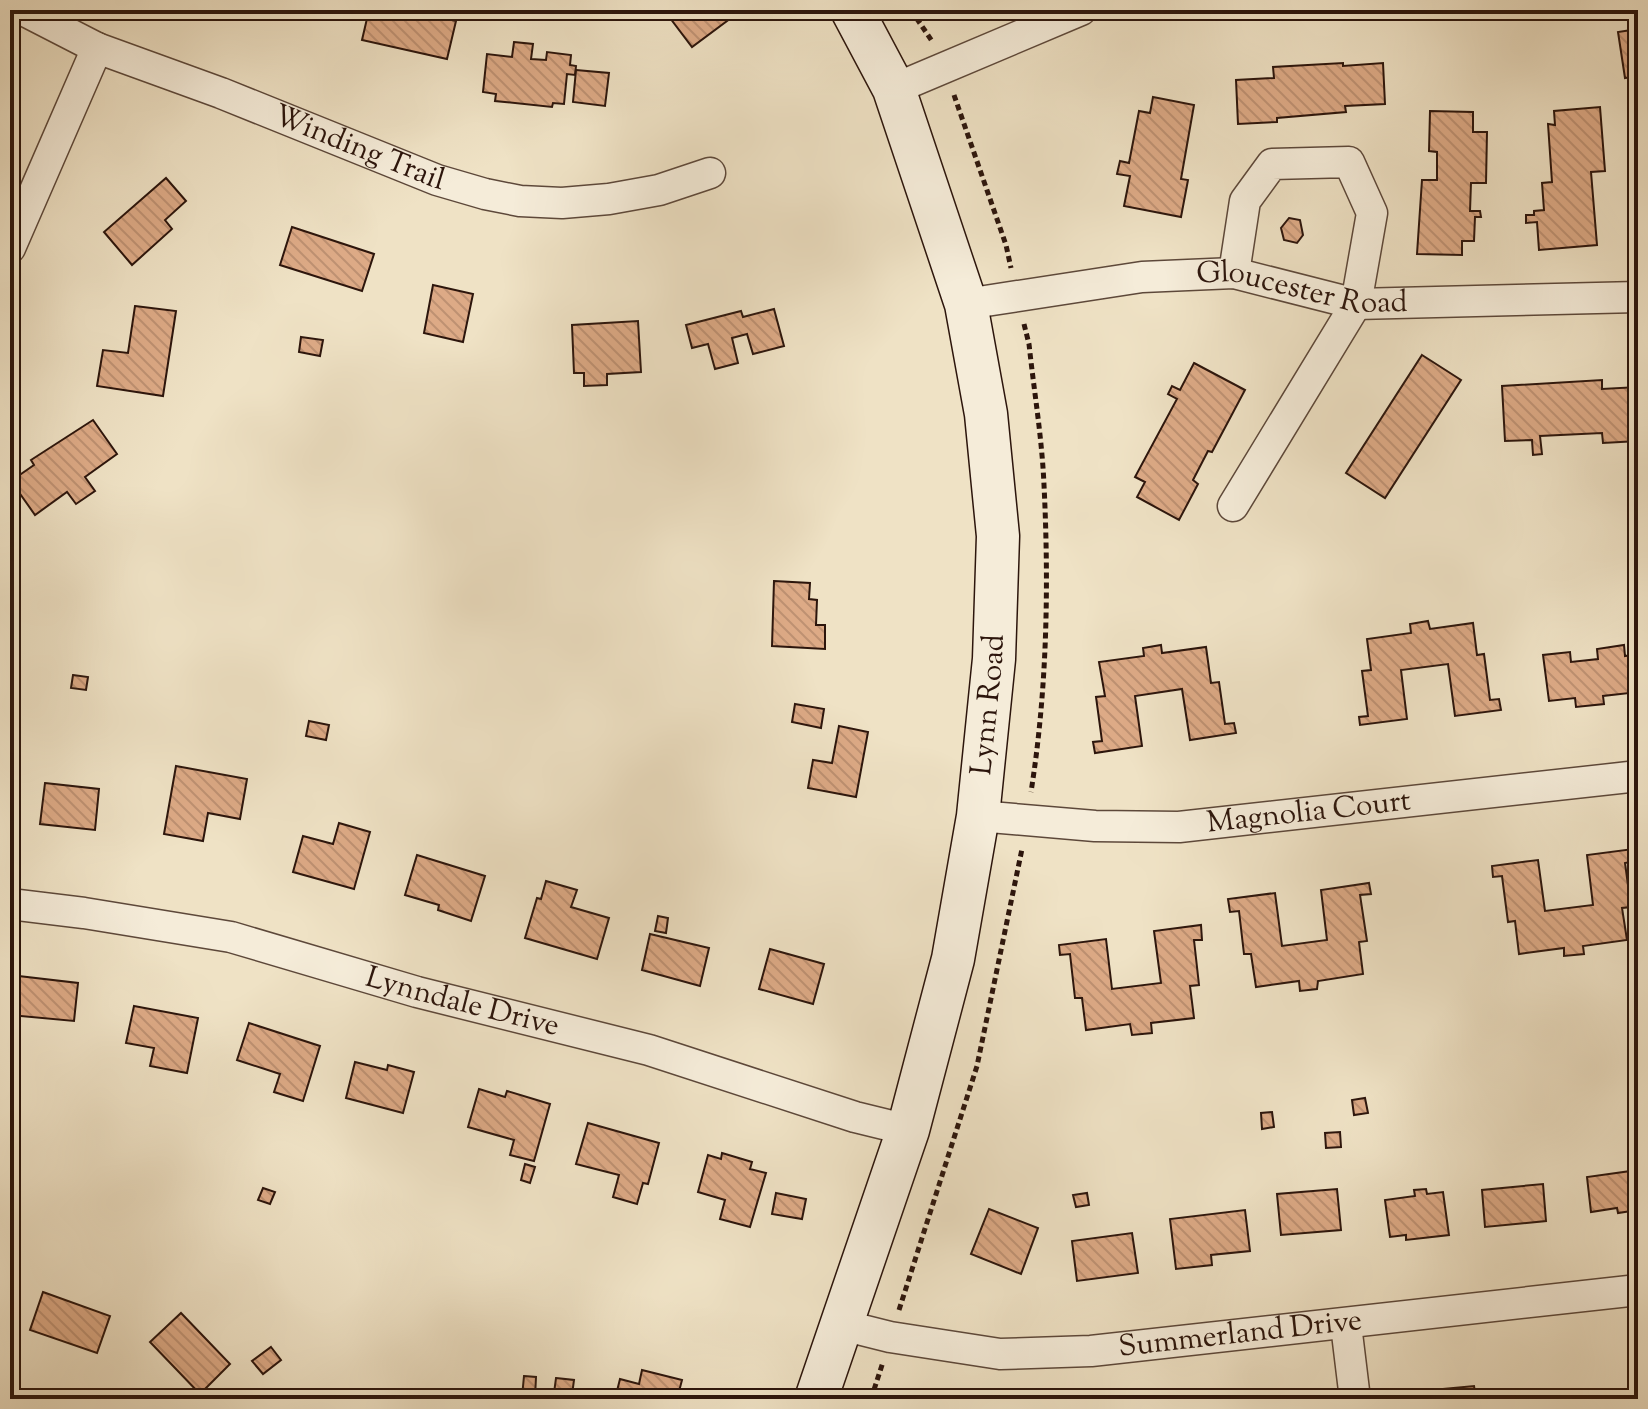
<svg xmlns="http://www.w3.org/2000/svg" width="1648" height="1409" viewBox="0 0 1648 1409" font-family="'Sorts Mill Goudy',serif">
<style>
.building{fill:url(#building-back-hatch);stroke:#2c150c;stroke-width:2}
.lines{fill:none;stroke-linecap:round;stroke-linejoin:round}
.minor-casing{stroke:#5d483a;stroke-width:33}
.secondary-casing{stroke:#2c150c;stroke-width:45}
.path{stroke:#2c150c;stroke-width:5;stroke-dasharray:6 4;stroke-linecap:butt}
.minor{stroke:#f5ecd9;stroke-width:30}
.secondary{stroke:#f5ecd9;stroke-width:42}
.labels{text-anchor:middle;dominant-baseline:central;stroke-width:6;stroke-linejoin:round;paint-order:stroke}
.street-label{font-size:30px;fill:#2c150c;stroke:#f5ecd9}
</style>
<defs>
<pattern id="building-back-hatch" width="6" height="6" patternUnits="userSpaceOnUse" patternTransform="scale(2)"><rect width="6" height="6" fill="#ddaa86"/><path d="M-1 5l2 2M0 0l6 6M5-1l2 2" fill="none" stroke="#be9172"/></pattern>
</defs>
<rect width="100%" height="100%" fill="#efe2c5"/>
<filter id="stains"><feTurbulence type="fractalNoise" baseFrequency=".0025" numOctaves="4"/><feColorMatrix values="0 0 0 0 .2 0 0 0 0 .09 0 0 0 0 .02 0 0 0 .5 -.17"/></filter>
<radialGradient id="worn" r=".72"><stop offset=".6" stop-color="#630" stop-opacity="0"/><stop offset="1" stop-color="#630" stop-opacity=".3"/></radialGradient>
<!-- building -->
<g class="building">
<polygon points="369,10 410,10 456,21 447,59 362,40"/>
<polygon points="664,10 725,10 731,18 692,47"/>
<polygon points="1638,29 1638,76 1625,78 1618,32"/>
<polygon points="514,42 533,44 531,59 546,60 547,52 571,55 570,65 576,66 575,75 567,74 564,104 553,103 552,107 495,101 496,94 483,92 487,54 512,57"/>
<polygon points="1343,63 1343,66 1383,63 1385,104 1345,106 1346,112 1277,118 1277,122 1238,124 1236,80 1274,78 1273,67"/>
<polygon points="576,70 609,73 605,106 573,102"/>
<polygon points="1153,97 1194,105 1181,179 1188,180 1181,217 1124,206 1130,176 1117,174 1120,161 1129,163 1139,111 1150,113"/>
<polygon points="1600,107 1605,171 1591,172 1597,245 1539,250 1537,222 1526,223 1526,215 1534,215 1534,211 1544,210 1542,183 1552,182 1548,124 1555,125 1554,111"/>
<polygon points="1430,111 1473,112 1473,132 1487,132 1486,183 1471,183 1470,211 1480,211 1481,217 1475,217 1474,241 1462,241 1462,255 1417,254 1422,180 1437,180 1437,152 1429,151"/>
<polygon points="166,178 186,201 165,220 172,229 132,265 104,232"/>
<polygon points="1289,218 1300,220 1303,235 1297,243 1284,240 1281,228"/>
<polygon points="292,227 374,254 362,291 280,265"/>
<polygon points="433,285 473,294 463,342 424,333"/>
<polygon points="135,306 176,311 163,396 97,386 103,350 128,353"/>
<polygon points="774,309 784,346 753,354 747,334 732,338 738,363 715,369 708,344 692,348 686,325 741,311 743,317"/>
<polygon points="638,321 641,372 607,374 607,385 584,386 584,373 574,373 572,325"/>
<polygon points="301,337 323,340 320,356 299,352"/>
<polygon points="1422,355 1461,380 1385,498 1346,473"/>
<polygon points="1194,363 1245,390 1212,452 1208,451 1193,480 1198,484 1179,520 1137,497 1145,482 1135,477 1177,399 1168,394 1172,386 1180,390"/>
<polygon points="1602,380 1602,389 1638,387 1638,441 1603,443 1602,433 1540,436 1542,454 1533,455 1532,440 1505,441 1502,386"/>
<polygon points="93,420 117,454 85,477 95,491 76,504 67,492 35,515 11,481 34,465 31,460"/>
<polygon points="774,581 810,583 809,599 817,600 816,625 825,625 825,649 772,646"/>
<polygon points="1428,621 1430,629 1473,623 1477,655 1484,654 1490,700 1499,699 1501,710 1455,716 1448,664 1401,670 1407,719 1360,725 1359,717 1368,716 1362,671 1371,670 1367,639 1411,633 1410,624"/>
<polygon points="1161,645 1162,653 1206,647 1211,683 1219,682 1225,724 1234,723 1236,733 1190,740 1182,689 1135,696 1142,746 1095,753 1093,742 1102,741 1096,697 1105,696 1099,662 1144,656 1143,648"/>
<polygon points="1624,645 1625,656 1638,654 1638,699 1630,700 1629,693 1603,696 1604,704 1576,707 1575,698 1549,701 1543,655 1570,652 1571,662 1598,659 1597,649"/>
<polygon points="73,675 88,677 86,690 71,688"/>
<polygon points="795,704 824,709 821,728 792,722"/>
<polygon points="309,721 329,725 326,740 306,736"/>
<polygon points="839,726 868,732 856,797 808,788 813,760 832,763"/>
<polygon points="176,766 247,779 240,819 208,813 203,841 164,834"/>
<polygon points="45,783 99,789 95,830 40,824"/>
<polygon points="339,823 370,832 354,889 293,872 303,836 333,844"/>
<polygon points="1633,849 1635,861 1625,863 1631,907 1622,908 1627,940 1583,946 1584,954 1564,956 1564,948 1519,954 1515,921 1508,922 1502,876 1493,877 1492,866 1538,860 1545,911 1593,905 1587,855"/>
<polygon points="417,855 485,876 471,921 438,910 439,905 405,895"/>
<polygon points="546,881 577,890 571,907 609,918 597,959 525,938 537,898 541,899"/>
<polygon points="1369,883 1371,894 1360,895 1367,941 1359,942 1363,974 1318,981 1317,989 1300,991 1299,981 1256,987 1251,954 1244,954 1239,911 1230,912 1228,899 1275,893 1282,946 1327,940 1321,890"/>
<polygon points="658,916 668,918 666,933 655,931"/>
<polygon points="1201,925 1202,940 1194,940 1199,985 1190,986 1194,1018 1151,1023 1152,1033 1132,1035 1130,1024 1086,1030 1082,998 1075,998 1070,954 1060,955 1059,945 1106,939 1112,989 1161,983 1154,931"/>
<polygon points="650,934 709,948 700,986 642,970"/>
<polygon points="770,949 824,964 813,1004 759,989"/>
<polygon points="10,975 78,983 74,1021 10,1015"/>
<polygon points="134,1006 198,1018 187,1073 150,1066 154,1048 126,1043"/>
<polygon points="249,1023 320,1046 303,1101 274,1092 280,1074 237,1060"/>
<polygon points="355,1062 387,1070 388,1065 414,1072 403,1113 346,1098"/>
<polygon points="479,1089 505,1097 507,1091 550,1104 534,1161 510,1155 514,1140 468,1127"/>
<polygon points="1365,1098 1368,1113 1354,1115 1352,1100"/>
<polygon points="1272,1112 1274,1127 1262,1129 1261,1113"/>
<polygon points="588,1123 659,1143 648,1184 643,1183 637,1204 613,1197 619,1175 576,1164"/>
<polygon points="1340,1132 1341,1147 1326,1148 1325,1133"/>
<polygon points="722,1153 752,1162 750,1169 766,1173 750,1227 720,1219 725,1200 698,1192 708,1155 721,1159"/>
<polygon points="525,1164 535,1167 530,1183 521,1180"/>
<polygon points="1638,1170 1638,1210 1618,1213 1617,1208 1591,1212 1587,1177"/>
<polygon points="1543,1184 1546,1221 1485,1227 1482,1190"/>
<polygon points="263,1188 275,1192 270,1204 258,1200"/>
<polygon points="1337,1189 1341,1230 1281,1235 1277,1194"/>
<polygon points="1426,1189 1427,1194 1443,1192 1449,1235 1406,1240 1406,1235 1390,1237 1385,1200 1415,1196 1414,1190"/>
<polygon points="776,1193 806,1199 802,1219 772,1214"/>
<polygon points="1087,1193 1089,1205 1076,1207 1073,1195"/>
<polygon points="989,1209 1038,1228 1021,1274 971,1254"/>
<polygon points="1245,1210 1250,1251 1211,1255 1212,1265 1176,1269 1170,1219"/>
<polygon points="1132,1233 1138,1273 1077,1281 1072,1241"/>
<polygon points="43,1292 110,1316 97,1353 30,1330"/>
<polygon points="181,1313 230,1364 200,1394 150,1342"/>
<polygon points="271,1347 281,1360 263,1374 252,1361"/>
<polygon points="642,1370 682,1380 677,1399 615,1399 620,1379 639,1384"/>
<polygon points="524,1376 536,1377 535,1398 522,1397"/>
<polygon points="556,1378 574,1380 572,1395 554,1393"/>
<polygon points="1474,1386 1476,1399 1434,1399 1433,1390"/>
</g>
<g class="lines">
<defs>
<g id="minor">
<path id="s1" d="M23,10L97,48L221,93L437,180L485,194L520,201L562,203L609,199L659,190L710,173"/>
<polyline points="894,89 1081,10"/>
<polyline points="10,248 97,48"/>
<path id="s2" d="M966,304L1142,277L1234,273L1356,304L1638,297"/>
<polyline points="1233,506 1356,304 1372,213 1349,162 1272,164 1245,201 1234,273"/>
<path id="s3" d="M978,816L1095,826L1179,827L1638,776"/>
<path id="s4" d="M10,904L84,913L231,937L417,992L649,1050L855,1117L908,1130"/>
<path id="s5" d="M842,1325L890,1337L1000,1354L1091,1351L1638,1290"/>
<polyline points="1346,1325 1355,1399"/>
</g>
<g id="secondary">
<path id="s6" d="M816,1399L908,1130L953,959L978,816L994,659L998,536L986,414L966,304L894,89L852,10"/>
</g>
</defs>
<!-- minor casing -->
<use href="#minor" class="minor-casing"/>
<!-- secondary casing -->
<use href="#secondary" class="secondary-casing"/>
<!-- path -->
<g class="path">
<polyline points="911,10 932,41"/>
<polyline points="954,95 1006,245 1011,268"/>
<path d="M1024,324L1029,344C1034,391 1042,438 1044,485C1049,587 1047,691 1031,792"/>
<polyline points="899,1310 977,1066 1022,849"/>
<polyline points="871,1399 883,1362"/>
</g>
<!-- minor -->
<use href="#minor" class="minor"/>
<!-- secondary -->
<use href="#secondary" class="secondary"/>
</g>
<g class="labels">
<!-- street labels -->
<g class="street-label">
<text stroke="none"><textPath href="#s1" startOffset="364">Winding Trail</textPath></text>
<text stroke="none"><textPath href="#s2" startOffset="340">Gloucester Road</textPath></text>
<text stroke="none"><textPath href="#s6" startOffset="718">Lynn Road</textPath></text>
<text stroke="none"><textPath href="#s3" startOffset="332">Magnolia Court</textPath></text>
<text stroke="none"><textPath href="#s4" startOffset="464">Lynndale Drive</textPath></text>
<text stroke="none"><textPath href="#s5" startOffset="402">Summerland Drive</textPath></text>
</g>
</g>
<!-- margin -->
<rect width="1648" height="1409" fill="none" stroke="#efe2c5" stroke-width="40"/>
<rect x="12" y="12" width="1624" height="1385" fill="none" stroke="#2c150c" stroke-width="4"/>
<rect x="20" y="20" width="1608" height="1369" fill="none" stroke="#2c150c" stroke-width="2"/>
<rect width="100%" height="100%" filter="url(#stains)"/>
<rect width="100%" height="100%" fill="url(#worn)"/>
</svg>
